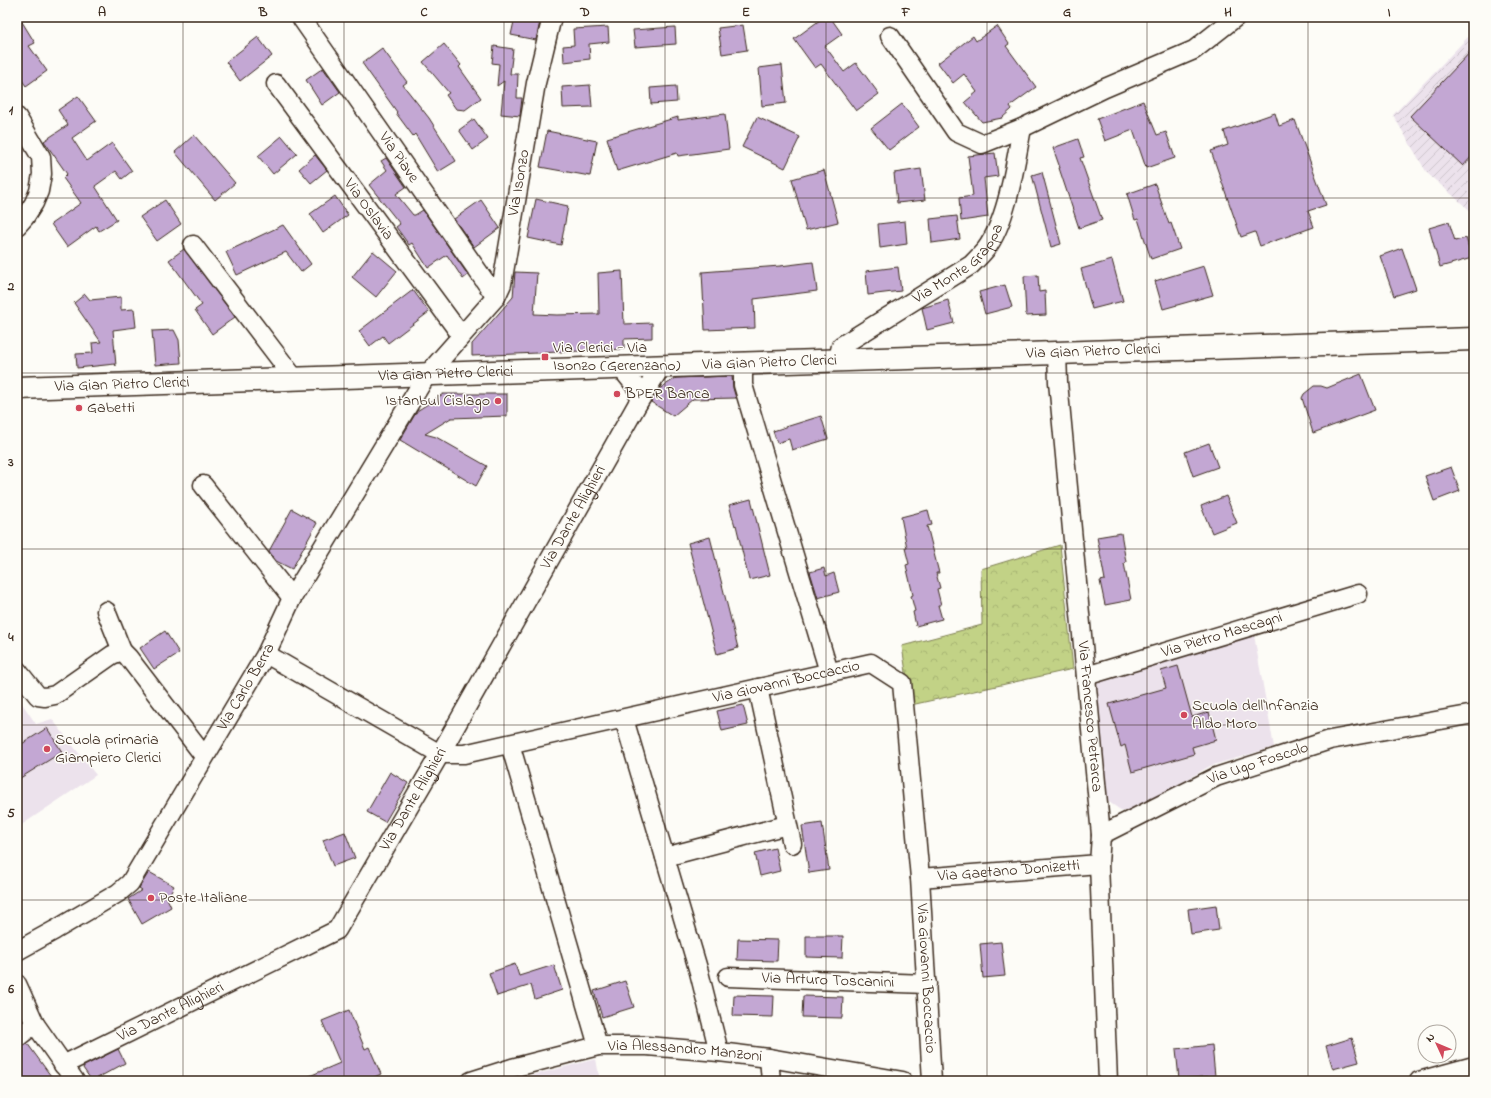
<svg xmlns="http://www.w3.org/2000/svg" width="1491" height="1098" viewBox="0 0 1491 1098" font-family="'Indie Flower',sans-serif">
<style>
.built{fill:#ece2ec}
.industrial{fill:url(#industrial-furrows)}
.forest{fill:url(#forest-crowns);stroke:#7e7e52}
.building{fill:#c3a7d3;stroke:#3b2a1e}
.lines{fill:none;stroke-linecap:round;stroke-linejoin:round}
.minor-casing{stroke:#3b2a1e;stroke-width:21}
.major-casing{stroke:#3b2a1e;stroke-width:25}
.minor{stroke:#fdfcf7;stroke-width:18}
.major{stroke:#fdfcf7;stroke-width:22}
.grid{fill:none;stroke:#3b2a1e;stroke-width:1;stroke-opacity:0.55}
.poi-dot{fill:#d1495b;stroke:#fdfcf7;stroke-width:1.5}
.labels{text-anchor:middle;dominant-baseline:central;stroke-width:3;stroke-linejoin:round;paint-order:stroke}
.street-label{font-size:16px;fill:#3b2a1e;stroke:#fdfcf7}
.poi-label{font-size:16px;fill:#3b2a1e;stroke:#fdfcf7;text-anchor:start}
.neatline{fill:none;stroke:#3b2a1e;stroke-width:1.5}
.grid-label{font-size:13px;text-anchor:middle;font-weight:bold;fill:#3b2a1e}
</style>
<defs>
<pattern id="industrial-furrows" width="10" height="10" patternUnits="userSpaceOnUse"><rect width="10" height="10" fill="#ece2ec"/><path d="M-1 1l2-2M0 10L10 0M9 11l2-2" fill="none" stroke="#cbc2ca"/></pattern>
<pattern id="forest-crowns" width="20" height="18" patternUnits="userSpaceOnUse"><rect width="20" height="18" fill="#c2d286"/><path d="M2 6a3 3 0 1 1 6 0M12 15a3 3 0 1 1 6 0" fill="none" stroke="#a8b473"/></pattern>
</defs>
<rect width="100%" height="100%" fill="#fdfcf7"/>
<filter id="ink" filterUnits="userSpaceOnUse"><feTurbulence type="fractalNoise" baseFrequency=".025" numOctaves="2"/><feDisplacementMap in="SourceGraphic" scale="8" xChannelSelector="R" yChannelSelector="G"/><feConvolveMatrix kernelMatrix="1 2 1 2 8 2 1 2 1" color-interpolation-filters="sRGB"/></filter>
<g filter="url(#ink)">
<!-- built -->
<g class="built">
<polygon points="1254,635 1274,747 1210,766 1138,808 1122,811 1106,800 1097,682"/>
<polygon points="17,696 36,724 52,719 96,775 17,828"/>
<polygon points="596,1059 600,1081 526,1081 525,1077"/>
</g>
<!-- industrial -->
<polygon class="industrial" points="1468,37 1474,43 1474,214 1427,173 1393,115"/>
<!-- forest -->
<polygon class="forest" points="1060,545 1073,669 911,705 902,646 982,625 981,569"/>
<!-- building -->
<g class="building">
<polygon points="17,17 19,17 35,43 29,46 47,71 26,86 17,73"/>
<polygon points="515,17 541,17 536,40 511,35"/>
<polygon points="824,17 830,17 842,34 825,46 844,72 856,63 879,94 856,111 821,64 815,68 794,39"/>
<polygon points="743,25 747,50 722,54 718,28"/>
<polygon points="997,26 1009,44 1006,46 1036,87 1010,106 1012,109 1002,118 982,122 965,102 977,92 964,74 953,83 938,63 973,36 976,41"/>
<polygon points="608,27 609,42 589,44 590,59 564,62 563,46 574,45 573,29"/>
<polygon points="675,27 676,44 635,47 633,30"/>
<polygon points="258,37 272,56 240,81 226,62"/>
<polygon points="444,44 461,65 459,67 481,98 465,110 456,109 446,95 449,93 423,62"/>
<polygon points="494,46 513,49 510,74 518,74 517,98 522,98 520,116 501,114 504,81 497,86 499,64 492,63"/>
<polygon points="382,48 407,82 403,85 429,118 456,161 438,172 415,134 413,136 396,113 397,112 362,63"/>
<polygon points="1474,48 1474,154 1463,166 1410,116"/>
<polygon points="782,65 786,103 762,106 759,68"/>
<polygon points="323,68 340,92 322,105 306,80"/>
<polygon points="590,85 592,107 563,108 562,87"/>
<polygon points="676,86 677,102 651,104 650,88"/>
<polygon points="78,96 96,121 72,138 87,161 112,143 132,171 122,179 116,171 95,186 117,220 99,231 96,226 67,247 51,224 81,203 63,178 67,174 44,141 68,125 58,110"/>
<polygon points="1143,101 1157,135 1166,132 1175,158 1146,168 1133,130 1105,141 1097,119"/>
<polygon points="902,104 919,127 889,150 871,128"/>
<polygon points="1275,113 1279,126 1295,120 1326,205 1308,211 1314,227 1260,246 1255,232 1241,237 1211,151 1228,145 1224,131"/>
<polygon points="725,114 729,149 678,156 677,153 617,171 607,138 678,117 678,120"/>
<polygon points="757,117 800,137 785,168 742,147"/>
<polygon points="474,119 488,139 473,150 459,130"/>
<polygon points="547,131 597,141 590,176 540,167"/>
<polygon points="194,135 235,183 215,200 175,152"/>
<polygon points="282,136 297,154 273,174 258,156"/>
<polygon points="1078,139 1084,157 1080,158 1102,220 1079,228 1059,168 1060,168 1053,148"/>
<polygon points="995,153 998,176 984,178 988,217 961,221 959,198 973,196 968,156"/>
<polygon points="315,155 327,170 311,183 299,169"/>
<polygon points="386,158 406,187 396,194 413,215 415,215 423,210 468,275 463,279 447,255 428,268 412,243 409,245 396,227 400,224 369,185 387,170 381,161"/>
<polygon points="921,169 925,200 897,203 894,173"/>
<polygon points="824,170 838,222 806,230 792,179"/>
<polygon points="1042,172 1061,244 1051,247 1032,175"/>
<polygon points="1155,184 1169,224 1171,223 1180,249 1151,259 1138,219 1135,220 1127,194"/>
<polygon points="335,196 348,215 323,233 310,214"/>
<polygon points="536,199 568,206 561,245 528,238"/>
<polygon points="165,200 181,224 157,241 140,217"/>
<polygon points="481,200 500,228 474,247 454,219"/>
<polygon points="957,216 960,239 932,243 930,219"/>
<polygon points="905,221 907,244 880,248 878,224"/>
<polygon points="1449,222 1455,241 1466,238 1472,258 1440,267 1429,228"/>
<polygon points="283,225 311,264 301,272 286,252 237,275 226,252"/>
<polygon points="1402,248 1416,289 1394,296 1380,256"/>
<polygon points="184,249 235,317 212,334 195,310 202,305 169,260"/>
<polygon points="373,251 397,271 376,297 352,277"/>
<polygon points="1112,260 1123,301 1092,309 1081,269"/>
<polygon points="813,262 817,291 754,299 755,328 705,330 702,272 780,266"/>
<polygon points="1204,266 1213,295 1163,309 1155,281"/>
<polygon points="898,267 901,291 868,295 866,271"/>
<polygon points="622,271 624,324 652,323 652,338 624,339 624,349 472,356 472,344 513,297 515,272 537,273 534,314 557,315 599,314 598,273"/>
<polygon points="1038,275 1039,292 1045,291 1046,315 1026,316 1024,276"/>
<polygon points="1005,285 1012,307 985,314 979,292"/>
<polygon points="413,290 429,312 388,343 383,336 370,346 359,331"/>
<polygon points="85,294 90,300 121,297 121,310 134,309 136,327 113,330 116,366 115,364 77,368 76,354 93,353 92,343 101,342 74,303"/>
<polygon points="948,300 954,323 927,330 922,308"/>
<polygon points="174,330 179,340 181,363 155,365 152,331"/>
<polygon points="1361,374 1375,410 1313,433 1302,398 1304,394 1314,386 1321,386 1327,388"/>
<polygon points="732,376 733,388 736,398 693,399 673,416 651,402 659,389 676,378"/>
<polygon points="443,394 507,394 507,416 451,418 425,434 436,437 487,466 476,486 400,440 417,411"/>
<polygon points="821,416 828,439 792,450 789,439 777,443 773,431"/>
<polygon points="1209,443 1218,467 1193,476 1185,452"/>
<polygon points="1451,467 1460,491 1434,501 1425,476"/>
<polygon points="1226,496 1237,523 1212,533 1201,506"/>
<polygon points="751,499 770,575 749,580 736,525 735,526 729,505"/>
<polygon points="292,509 317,523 292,569 276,561 269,551"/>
<polygon points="928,510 932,525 927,526 939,573 936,573 940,588 937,589 941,605 938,605 942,619 916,626 913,612 915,611 911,596 913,595 906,565 909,564 905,548 907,548 901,517"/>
<polygon points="1121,533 1126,562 1124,563 1131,600 1105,605 1100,581 1105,580 1097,537"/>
<polygon points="710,537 738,648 717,654 688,543"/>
<polygon points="824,568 826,576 834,573 839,592 818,598 810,572"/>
<polygon points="165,631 179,653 154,669 140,648"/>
<polygon points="1178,666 1192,717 1209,712 1216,740 1192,747 1194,754 1132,772 1125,745 1121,747 1109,704 1166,688 1161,671"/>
<polygon points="743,705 748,725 722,731 717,711"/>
<polygon points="47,728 62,752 17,780 17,747"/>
<polygon points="390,772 408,783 385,822 367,812"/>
<polygon points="822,823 829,870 809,873 802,826"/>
<polygon points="345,832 355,858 333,866 323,840"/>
<polygon points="775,848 780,871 760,876 755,853"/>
<polygon points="149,872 174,886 167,898 171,907 142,924 128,899 142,890 139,888"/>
<polygon points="1216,905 1219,930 1191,934 1188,909"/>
<polygon points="806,936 843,936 842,958 806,957"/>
<polygon points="738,939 778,940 777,961 737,960"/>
<polygon points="1001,942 1005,976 983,978 980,944"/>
<polygon points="515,964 519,976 554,965 562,990 535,999 531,985 497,996 489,973"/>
<polygon points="625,981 634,1007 602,1017 594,991"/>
<polygon points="734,995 774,996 773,1017 733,1016"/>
<polygon points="803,996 843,997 842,1018 802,1017"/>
<polygon points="349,1010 365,1049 369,1047 381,1074 366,1081 298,1081 340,1063 322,1021"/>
<polygon points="1352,1038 1359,1062 1333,1069 1326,1046"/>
<polygon points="27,1043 48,1072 55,1081 17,1081 17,1048"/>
<polygon points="1212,1045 1215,1076 1179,1079 1176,1049"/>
<polygon points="118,1049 125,1063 92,1081 83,1068 84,1066"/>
</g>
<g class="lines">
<defs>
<g id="minor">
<path id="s1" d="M302,19L496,297"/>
<polyline points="890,36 956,132 982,144 1022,128 1105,88 1194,50 1236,17"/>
<path id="s2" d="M276,84L461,335"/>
<polyline points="17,117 41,157 42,174 39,191 34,203 25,217 17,226"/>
<polyline points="193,245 295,379"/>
<path id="s3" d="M1057,353L1058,382L1101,835L1099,864L1108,1081"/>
<path id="s4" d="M838,359L841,346L971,265C976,260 981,255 986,249C1008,219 1015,164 1022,128"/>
<polyline points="743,363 743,385 829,672"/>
<polyline points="621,368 640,392 638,403"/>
<polyline points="203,485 292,598"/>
<polyline points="106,611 122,651"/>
<path id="s5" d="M266,654L440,754H464L871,663L902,683L920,878L932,1081"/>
<polyline points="17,670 38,696 45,697 55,695 112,655 122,651 128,657 204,756"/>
<path id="s6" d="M1086,676L1358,594"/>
<polyline points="758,688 792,844"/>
<polyline points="624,719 699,972 719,1052"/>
<polyline points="510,744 598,1046"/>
<path id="s7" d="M1101,835L1216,777L1330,740L1474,714"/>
<polyline points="665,857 787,825"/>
<path id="s8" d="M920,878L1099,864"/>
<path id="s9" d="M17,951L55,930L118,893L130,883L266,654L292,598L426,376L496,297L502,284L536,83L552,17"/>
<path id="s10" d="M728,977L927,984"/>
<polyline points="17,984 35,1024 75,1081"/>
<polyline points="17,1038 35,1024"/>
<polyline points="769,1058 771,1081"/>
<path id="s11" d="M63,1065L337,930L440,754L638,403L661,367"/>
<path id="s12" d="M471,1081L512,1068L598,1046H647L719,1052L769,1058L903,1081"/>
<polyline points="1419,1081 1474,1066"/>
</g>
<g id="major">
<path id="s13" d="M17,388C503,373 988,354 1474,339"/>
</g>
</defs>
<!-- minor casing -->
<use href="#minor" class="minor-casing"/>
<!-- major casing -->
<use href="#major" class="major-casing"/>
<!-- minor -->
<use href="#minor" class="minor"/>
<!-- major -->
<use href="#major" class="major"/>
</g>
</g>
<!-- grid -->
<path class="grid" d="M183,17V1081M344,17V1081M504,17V1081M665,17V1081M826,17V1081M987,17V1081M1147,17V1081M1308,17V1081M17,198H1474M17,373H1474M17,549H1474M17,725H1474M17,900H1474"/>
<!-- markers -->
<g class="poi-dot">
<rect x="541" y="353" width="8" height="8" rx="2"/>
<circle cx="617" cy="394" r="4"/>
<circle cx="498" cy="401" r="4"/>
<circle cx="79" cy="408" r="4"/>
<circle cx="1184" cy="715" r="4"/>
<circle cx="47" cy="749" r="4"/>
<circle cx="151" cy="898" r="4"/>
</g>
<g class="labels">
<!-- street labels -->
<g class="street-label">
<text stroke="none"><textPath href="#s1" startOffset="169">Via Piave</textPath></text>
<text stroke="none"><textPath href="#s9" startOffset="942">Via Isonzo</textPath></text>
<text stroke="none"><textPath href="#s2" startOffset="156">Via Oslavia</textPath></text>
<text stroke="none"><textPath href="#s4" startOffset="158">Via Monte Grappa</textPath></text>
<text stroke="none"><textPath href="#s13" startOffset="1077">Via Gian Pietro Clerici</textPath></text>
<text stroke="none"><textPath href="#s13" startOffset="753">Via Gian Pietro Clerici</textPath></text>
<text stroke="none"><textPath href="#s13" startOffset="429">Via Gian Pietro Clerici</textPath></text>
<text stroke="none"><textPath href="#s13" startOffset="105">Via Gian Pietro Clerici</textPath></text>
<text stroke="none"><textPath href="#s11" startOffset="781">Via Dante Alighieri</textPath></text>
<text stroke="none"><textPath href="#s6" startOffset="142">Via Pietro Mascagni</textPath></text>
<text stroke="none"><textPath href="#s5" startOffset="555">Via Giovanni Boccaccio</textPath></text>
<text stroke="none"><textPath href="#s9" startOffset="360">Via Carlo Berra</textPath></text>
<text stroke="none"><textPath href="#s3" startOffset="365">Via Francesco Petrarca</textPath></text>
<text stroke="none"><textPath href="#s7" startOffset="173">Via Ugo Foscolo</textPath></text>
<text stroke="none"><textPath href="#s11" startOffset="457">Via Dante Alighieri</textPath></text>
<text stroke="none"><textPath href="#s8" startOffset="89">Via Gaetano Donizetti</textPath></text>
<text stroke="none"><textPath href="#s5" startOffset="975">Via Giovanni Boccaccio</textPath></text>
<text stroke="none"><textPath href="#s10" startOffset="100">Via Arturo Toscanini</textPath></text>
<text stroke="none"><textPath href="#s11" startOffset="120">Via Dante Alighieri</textPath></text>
<text stroke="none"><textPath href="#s12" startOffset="219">Via Alessandro Manzoni</textPath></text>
</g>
<!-- poi labels -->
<g class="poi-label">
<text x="553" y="348">Via Clerici - Via<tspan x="553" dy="18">Isonzo (Gerenzano)</tspan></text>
<text x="625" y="394">BPER Banca</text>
<text x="490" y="401" text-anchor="end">Istanbul Cislago</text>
<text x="87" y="408">Gabetti</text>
<text x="1192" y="706">Scuola dell'Infanzia<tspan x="1192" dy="18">Aldo Moro</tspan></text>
<text x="55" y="740">Scuola primaria<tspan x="55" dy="18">Giampiero Clerici</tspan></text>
<text x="159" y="898">Poste Italiane</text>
</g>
</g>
<!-- margin -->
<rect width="1491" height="1098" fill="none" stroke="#fdfcf7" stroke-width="44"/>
<!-- north arrow -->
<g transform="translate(1437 1044) rotate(314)"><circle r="19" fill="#fdfcf7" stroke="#afa8a0"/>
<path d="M0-3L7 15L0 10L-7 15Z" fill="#d1495b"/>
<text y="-6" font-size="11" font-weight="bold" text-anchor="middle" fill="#3b2a1e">N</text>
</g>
<rect x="22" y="22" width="1447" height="1054" class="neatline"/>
<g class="grid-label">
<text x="102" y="16">A</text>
<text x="263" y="16">B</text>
<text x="424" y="16">C</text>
<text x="585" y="16">D</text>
<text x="746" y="16">E</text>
<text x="906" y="16">F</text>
<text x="1067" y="16">G</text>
<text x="1228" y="16">H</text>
<text x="1389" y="16">I</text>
<text x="11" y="114">1</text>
<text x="11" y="290">2</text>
<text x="11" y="466">3</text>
<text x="11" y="641">4</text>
<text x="11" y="817">5</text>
<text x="11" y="993">6</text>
</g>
</svg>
